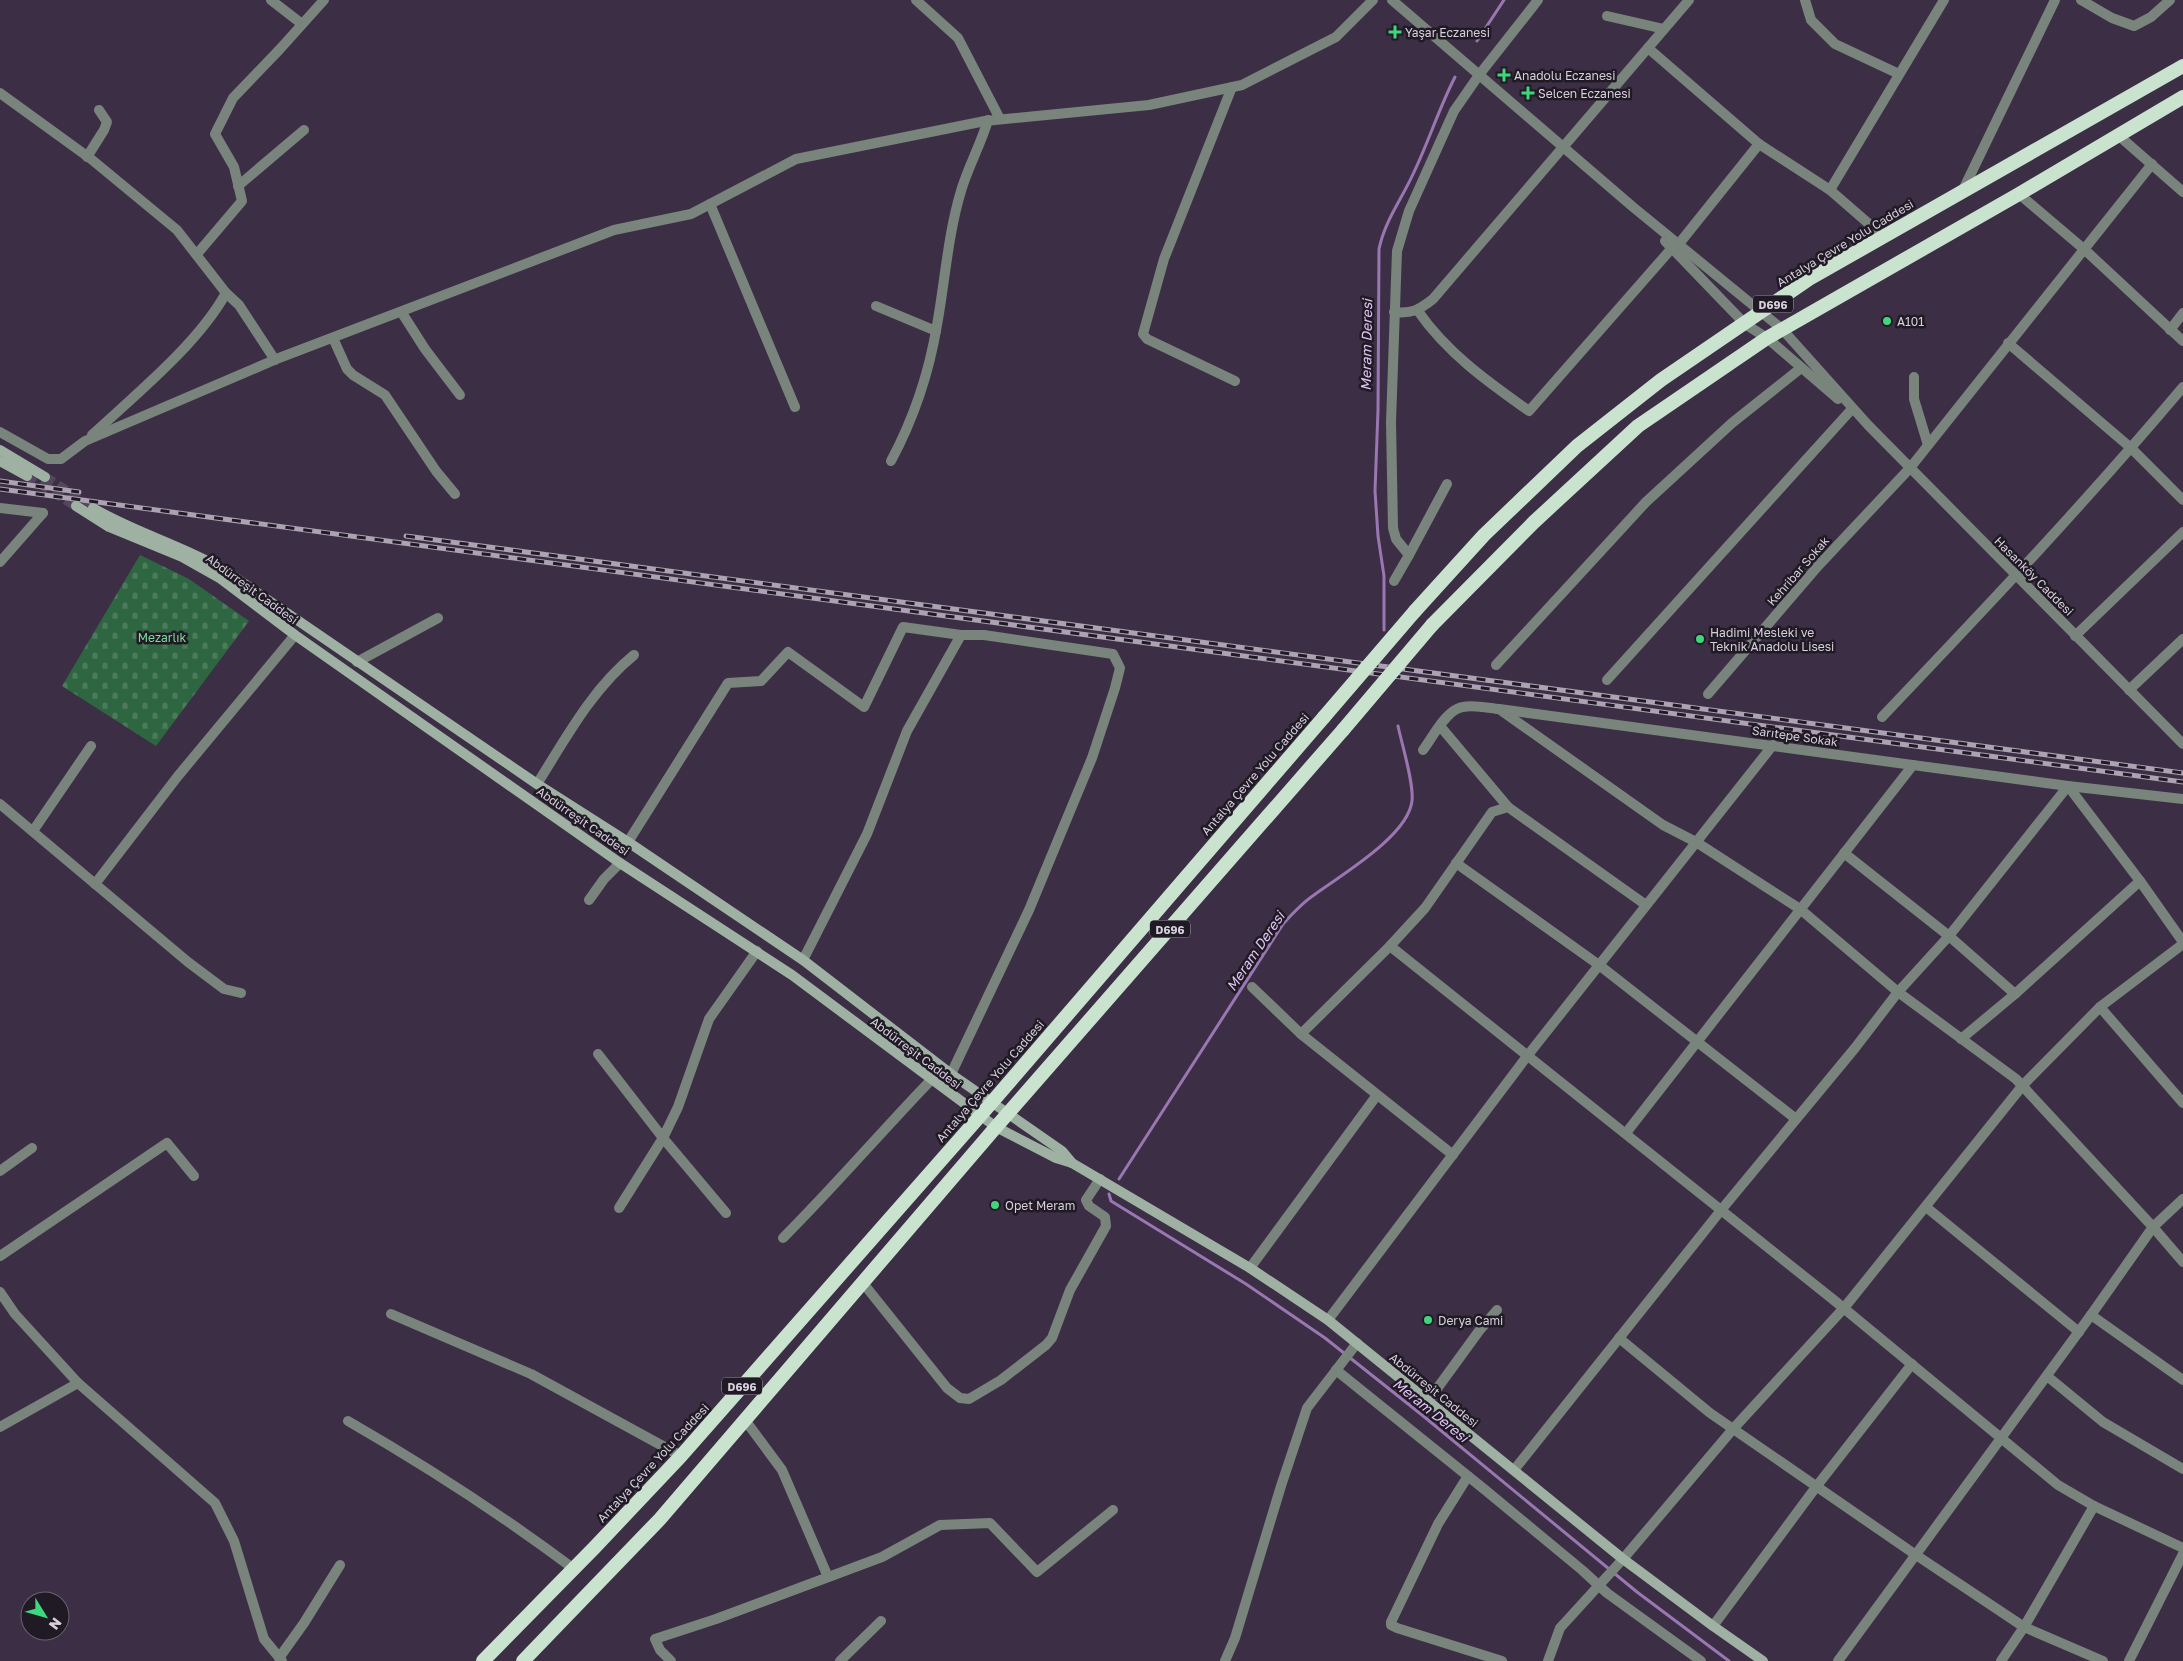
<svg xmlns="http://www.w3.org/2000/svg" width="2183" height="1661" viewBox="0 0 2183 1661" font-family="'Golos Text',sans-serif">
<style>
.cemetery{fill:url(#cemetery-stones)}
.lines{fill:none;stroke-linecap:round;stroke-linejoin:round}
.stream{stroke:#9a76b2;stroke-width:3}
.secondary-tunnel{stroke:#53475c;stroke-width:10;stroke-dasharray:10 5;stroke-linecap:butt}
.minor{stroke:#79847c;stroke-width:10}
.tertiary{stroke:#79847c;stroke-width:10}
.secondary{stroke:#9fb1a3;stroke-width:10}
.trunk{stroke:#c9e3cf;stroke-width:14}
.rail-casing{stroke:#aca2b3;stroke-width:5}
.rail{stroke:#201a24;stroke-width:3;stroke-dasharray:9;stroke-linecap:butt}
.trunk-bridge{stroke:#c9e3cf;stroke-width:14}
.poi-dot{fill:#3fd77d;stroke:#201a24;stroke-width:2}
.labels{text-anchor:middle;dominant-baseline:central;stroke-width:5;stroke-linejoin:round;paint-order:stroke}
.shield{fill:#201a24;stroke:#a099a6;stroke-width:1}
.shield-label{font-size:11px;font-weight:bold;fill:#d7cfdd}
.poi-label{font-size:12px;fill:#d7cfdd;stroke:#201a24;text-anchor:start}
.street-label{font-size:12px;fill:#d7cfdd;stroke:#201a24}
.park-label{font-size:12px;fill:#7fdc9c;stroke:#201a24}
.water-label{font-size:14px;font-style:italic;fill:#e1c3f6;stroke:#201a24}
</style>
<defs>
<pattern id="cemetery-stones" width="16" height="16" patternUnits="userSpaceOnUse" patternTransform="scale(1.25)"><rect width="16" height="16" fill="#2e6641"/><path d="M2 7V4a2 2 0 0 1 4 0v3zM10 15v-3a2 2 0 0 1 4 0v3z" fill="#4c7b5c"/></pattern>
</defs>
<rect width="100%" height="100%" fill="#3c2f45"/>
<!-- cemetery -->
<polygon class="cemetery" points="140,555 189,579 249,621 156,746 62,686"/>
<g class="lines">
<!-- stream -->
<g class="stream">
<polyline points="1477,41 1504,0"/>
<path d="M1384,630V576L1378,536L1375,491L1378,410L1379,249C1385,220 1402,199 1414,172C1429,141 1439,108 1455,77"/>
<path d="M1119,1179L1283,924C1292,914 1302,903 1314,895C1341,875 1408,836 1412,801C1414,783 1402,745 1398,726"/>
<polyline points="1109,1194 1111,1201 1246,1284 1325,1338 1422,1415 1637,1592 1729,1661"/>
</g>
<!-- secondary-tunnel -->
<g class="secondary-tunnel">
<polyline points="27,476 76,506"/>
<polyline points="45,477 93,508"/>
</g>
<!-- minor -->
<g class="minor">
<polyline points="271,0 302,24"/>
<polyline points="916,0 958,38 1000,119"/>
<polyline points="1805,0 1811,20 1835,44 1899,74"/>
<polyline points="2081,0 2112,18 2134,26 2151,17 2170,0"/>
<polyline points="1607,16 1664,29"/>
<polyline points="1648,48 1759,144 1830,190 1884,237"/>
<polyline points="1232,87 1164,259 1143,334 1147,339 1235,381"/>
<path d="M0,93L91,159L177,230L226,293C198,344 135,395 92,435"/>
<polyline points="2118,135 2183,192"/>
<polyline points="87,157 104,130 107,122 99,110"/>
<polyline points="238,186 304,130"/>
<polyline points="1830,190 1944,0"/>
<polyline points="1962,192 2055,0"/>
<polyline points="2019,194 2085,250 2183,341"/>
<polyline points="710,204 795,407"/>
<polyline points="1678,245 1759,144"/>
<polyline points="197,254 242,201 234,167 215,134 233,98 280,49 324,0"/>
<polyline points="226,293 239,305 275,360"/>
<polyline points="876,306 936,331"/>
<path d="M1418,311C1447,353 1488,382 1529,411L1672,248"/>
<path d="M1394,312C1412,314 1419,310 1433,299L1689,0"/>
<polyline points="402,313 425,349 460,395"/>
<polyline points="2170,330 2183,313"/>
<polyline points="333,338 347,369 353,375 385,395 436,471 455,494"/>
<polyline points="2008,343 2131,448 2183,500"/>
<polyline points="1914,377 1914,399 1928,445"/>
<polyline points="0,432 48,459 61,459 85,441 279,358 614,230 691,214 796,159 985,121 1149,105 1242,85 1336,37 1373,0"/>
<path d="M891,461C914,418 929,373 937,325C945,281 948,234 961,191C968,167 981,144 988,120"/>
<polyline points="1447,484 1409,555 1396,539 1393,528 1391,422 1397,251 1409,211 1454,111 1479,75 1538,0"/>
<polyline points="1394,581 1409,555"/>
<polyline points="2075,636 2183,532"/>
<polyline points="357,662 438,618"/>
<polyline points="1496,665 1646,502 1732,423 1801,368"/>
<polyline points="1607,680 1851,410"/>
<polyline points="2129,690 2183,639"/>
<polyline points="1708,694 1818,566 1910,468 2152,164"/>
<polyline points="1499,709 1663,825 1696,842 1800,909 1898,992 2016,1079 2153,1227 2183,1262"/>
<path d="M1882,717C1985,609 2087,501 2183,387"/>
<polyline points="1440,726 1508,807"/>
<path d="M1423,750C1432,738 1442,718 1455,710C1466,703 1487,708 1499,709L2068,786L2183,799"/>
<path d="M537,784C566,738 592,689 634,655"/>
<polyline points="0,804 188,962 224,989 241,993"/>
<polyline points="33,831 91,746"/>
<polyline points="628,842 728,683 761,681 788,652 864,707 903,627 961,635"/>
<polyline points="1844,853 1949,936 2015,994"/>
<polyline points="1456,863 1599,965 1796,1119"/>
<polyline points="95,884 178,776 295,635"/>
<polyline points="589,900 604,879 620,863"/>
<polyline points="1390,946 1835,1301 2058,1485 2094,1506 2183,1548"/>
<polyline points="803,960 867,834 907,731 961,635 984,635 1113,654 1120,668 1115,688 1092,758 1029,910 951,1074"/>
<polyline points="1252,987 1301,1034 1453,1155"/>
<polyline points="2100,1007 2183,1103"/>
<polyline points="1301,1034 1390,946 1425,908 1492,812 1508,807 1646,905"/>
<polyline points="1961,1039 2015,994 2140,881"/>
<polyline points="598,1054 663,1138 619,1208"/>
<polyline points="1626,1133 1913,765"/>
<polyline points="0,1171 32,1148"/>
<polyline points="1926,1207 2079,1332"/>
<polyline points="726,1213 663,1138 678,1107 709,1019 757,951"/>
<path d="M783,1238C834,1187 881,1132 931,1080"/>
<polyline points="0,1256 167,1143 194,1176"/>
<polyline points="1250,1268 1377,1095"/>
<polyline points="863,1283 947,1388 960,1398 969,1399 1001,1380 1046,1345 1052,1338 1070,1290 1106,1226 1105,1217 1089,1206 1086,1200 1100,1179"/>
<polyline points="0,1292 15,1314 78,1383 215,1503 234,1541 264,1639 282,1661"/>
<polyline points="391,1314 531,1374 681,1456"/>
<polyline points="2091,1315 2183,1380"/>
<polyline points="1328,1320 1528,1055 1773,745"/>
<polyline points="1619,1338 1710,1413 1916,1555 2024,1627 2103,1661"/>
<polyline points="1336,1370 1484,1489 1582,1570 1607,1593 1701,1661"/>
<polyline points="2047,1376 2103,1422 2183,1469"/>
<polyline points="1428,1401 1479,1331 1497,1310"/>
<polyline points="745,1420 782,1470 828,1577"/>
<path d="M348,1421C426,1466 502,1515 574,1569"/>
<polyline points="0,1427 78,1383"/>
<polyline points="1514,1470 1722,1209 1855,1048 1898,992 1949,936 2068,786 2140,881 2183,942"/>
<polyline points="1468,1476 1438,1524 1391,1622 1391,1625 1397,1628 1502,1661"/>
<polyline points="1713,1626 1816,1487 1912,1364"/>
<polyline points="279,1658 304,1623 340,1565"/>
<polyline points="671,1661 660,1650 655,1639 716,1619 882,1557 940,1525 990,1523 1037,1572 1113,1510"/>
<polyline points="840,1661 881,1621"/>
<polyline points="1225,1661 1235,1638 1281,1486 1307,1408 1357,1343"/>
<polyline points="1548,1661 1560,1628 1623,1559 1733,1429 1844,1308 2023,1085 2100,1007 2183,944"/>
<polyline points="1838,1661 2091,1315 2153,1227 2183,1199"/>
<polyline points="2001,1661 2024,1627 2094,1506"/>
<polyline points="2129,1661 2183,1554"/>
</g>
<!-- tertiary -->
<g class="tertiary">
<polyline points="1392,0 1633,207 1782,329 1868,425 2183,744"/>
<polyline points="1665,241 1745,324 1767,338 1838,399"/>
<polyline points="0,508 43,513"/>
<polyline points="0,562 43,513"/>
</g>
<!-- secondary -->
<g class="secondary">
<polyline points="0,450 45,477"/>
<polyline points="0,461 27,476"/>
<polyline points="76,506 109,527 182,557 221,579 295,635 620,863 792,975 996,1127 1056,1158 1072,1163"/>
<path d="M93,508C135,533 182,545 224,570L537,784L628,842L803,960L951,1074L1062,1151L1072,1163L1250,1268L1328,1320L1623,1559L1713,1626L1763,1661"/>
</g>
<!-- trunk -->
<g class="trunk">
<polyline points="1415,611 1484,535 1577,446 1661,380 1809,279 2183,66"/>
<polyline points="1432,625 1534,522 1638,426 1767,338 2019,194 2183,97"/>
<polyline points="483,1661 595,1547 681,1456 980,1116 1324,717"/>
<polyline points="523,1661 660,1519 996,1127 1343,730"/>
</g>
<defs>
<g id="rail">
<polyline points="0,481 79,492"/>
<polyline points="0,489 2183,782"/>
<polyline points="406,536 2183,773"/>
</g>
</defs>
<!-- rail casing -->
<use href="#rail" class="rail-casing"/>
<!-- rail -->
<use href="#rail" class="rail"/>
<!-- trunk-bridge -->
<g class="trunk-bridge">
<polyline points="1324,717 1415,611"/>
<polyline points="1343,730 1432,625"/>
</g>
</g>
<!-- markers -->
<g class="poi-dot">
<path d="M1392.5 24.5h5v5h5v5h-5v5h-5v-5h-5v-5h5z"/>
<path d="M1501.5 67.5h5v5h5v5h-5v5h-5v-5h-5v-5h5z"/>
<path d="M1525.5 85.5h5v5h5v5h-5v5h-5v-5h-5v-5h5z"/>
<circle cx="1887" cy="321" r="5"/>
<circle cx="1700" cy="639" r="5"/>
<circle cx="995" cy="1205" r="5"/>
<circle cx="1428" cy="1320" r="5"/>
</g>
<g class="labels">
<!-- shield labels -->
<g class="shield">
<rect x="1753" y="295.5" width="40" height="17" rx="4"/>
<rect x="1150" y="920.5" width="40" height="17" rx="4"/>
<rect x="722" y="1377.5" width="40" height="17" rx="4"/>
</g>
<g class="shield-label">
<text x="1773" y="304">D696</text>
<text x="1170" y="929">D696</text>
<text x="742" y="1386">D696</text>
</g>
<!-- poi labels -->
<g class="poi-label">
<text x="1405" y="32">Yaşar Eczanesi</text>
<text x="1514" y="75">Anadolu Eczanesi</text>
<text x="1538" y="93">Selcen Eczanesi</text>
<text x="1897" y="321">A101</text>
<text x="1710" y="632">Hadimi Mesleki ve<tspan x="1710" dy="14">Teknik Anadolu Lisesi</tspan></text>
<text x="1005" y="1205">Opet Meram</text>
<text x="1438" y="1320">Derya Cami</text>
</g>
<!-- street labels -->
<g class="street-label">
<text transform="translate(1845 243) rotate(-31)">Antalya Çevre Yolu Caddesi</text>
<text transform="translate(1798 571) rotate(-49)">Kehribar Sokak</text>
<text transform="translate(2034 576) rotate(45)">Hasanköy Caddesi</text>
<text transform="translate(252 589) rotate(36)">Abdürreşit Caddesi</text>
<text transform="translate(1795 736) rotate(8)">Sarıtepe Sokak</text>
<text transform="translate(1255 774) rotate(-49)">Antalya Çevre Yolu Caddesi</text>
<text transform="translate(583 821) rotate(35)">Abdürreşit Caddesi</text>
<text transform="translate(916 1053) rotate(37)">Abdürreşit Caddesi</text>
<text transform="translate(990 1081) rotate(-49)">Antalya Çevre Yolu Caddesi</text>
<text transform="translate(1434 1390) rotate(39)">Abdürreşit Caddesi</text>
<text transform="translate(653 1463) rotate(-47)">Antalya Çevre Yolu Caddesi</text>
</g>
<!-- park labels -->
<g class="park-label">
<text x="162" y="637">Mezarlık</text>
</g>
<!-- water labels -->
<g class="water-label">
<text transform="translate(1366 345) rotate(-89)">Meram Deresi</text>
<text transform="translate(1255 951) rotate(-56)">Meram Deresi</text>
<text transform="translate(1431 1410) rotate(39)">Meram Deresi</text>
</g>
</g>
<!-- north arrow -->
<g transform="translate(45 1616) rotate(127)"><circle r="24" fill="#201a24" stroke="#69626e"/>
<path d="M0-4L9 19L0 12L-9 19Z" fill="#3fd77d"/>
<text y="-8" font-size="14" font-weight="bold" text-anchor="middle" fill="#d7cfdd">N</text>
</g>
</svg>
